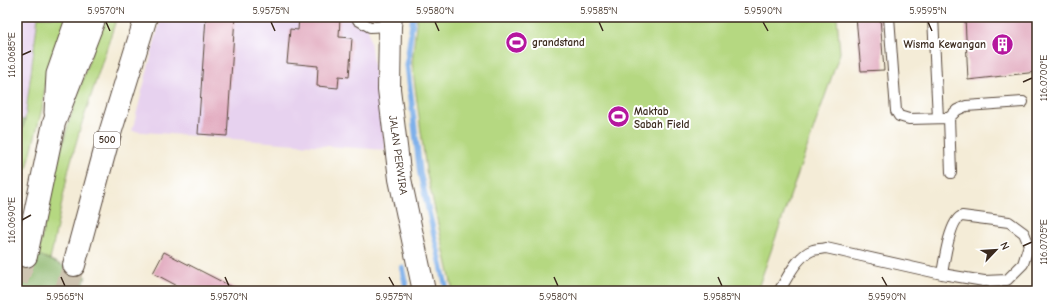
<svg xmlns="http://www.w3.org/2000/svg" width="1054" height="308" viewBox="0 0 1054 308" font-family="'Comic Neue',sans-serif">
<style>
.built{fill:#e7d2ef}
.green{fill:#b5d881;stroke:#788150}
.forest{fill:#90b86f;stroke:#667146}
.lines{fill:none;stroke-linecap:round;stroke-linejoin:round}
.stream{stroke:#7eb0ea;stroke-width:5.5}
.building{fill:#e1a8bd}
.primary-tunnel{stroke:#cfc5b2;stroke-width:22;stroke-dasharray:22 11;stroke-linecap:butt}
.lane-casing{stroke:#57473a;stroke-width:12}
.street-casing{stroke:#57473a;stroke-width:21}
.secondary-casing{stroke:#57473a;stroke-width:24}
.primary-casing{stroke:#57473a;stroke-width:24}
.lane{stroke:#fff;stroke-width:10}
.street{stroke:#fff;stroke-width:19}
.secondary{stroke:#fff;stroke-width:22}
.primary{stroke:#fff;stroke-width:22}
.ticks{fill:none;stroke:#3b2a1e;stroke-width:1.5}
.labels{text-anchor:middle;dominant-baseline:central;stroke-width:4;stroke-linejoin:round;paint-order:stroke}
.shield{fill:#fff;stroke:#766a62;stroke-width:1}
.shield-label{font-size:10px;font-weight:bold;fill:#3b2a1e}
.poi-label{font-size:11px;font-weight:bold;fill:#3b2a1e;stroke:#fff;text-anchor:start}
.street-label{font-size:11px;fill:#3b2a1e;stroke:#fff}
.neatline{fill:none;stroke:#3b2a1e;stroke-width:1.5}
.ticks-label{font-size:10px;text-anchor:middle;fill:#3b2a1e}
</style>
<rect width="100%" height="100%" fill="#fff"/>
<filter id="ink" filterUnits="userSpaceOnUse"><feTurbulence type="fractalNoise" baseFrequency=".025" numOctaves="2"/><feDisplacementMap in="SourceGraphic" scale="8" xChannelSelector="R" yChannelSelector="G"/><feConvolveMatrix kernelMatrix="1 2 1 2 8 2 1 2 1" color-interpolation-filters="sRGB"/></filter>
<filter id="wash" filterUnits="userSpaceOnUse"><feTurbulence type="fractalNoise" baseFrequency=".012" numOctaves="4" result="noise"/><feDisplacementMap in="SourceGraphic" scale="16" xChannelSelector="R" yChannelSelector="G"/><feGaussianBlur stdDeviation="0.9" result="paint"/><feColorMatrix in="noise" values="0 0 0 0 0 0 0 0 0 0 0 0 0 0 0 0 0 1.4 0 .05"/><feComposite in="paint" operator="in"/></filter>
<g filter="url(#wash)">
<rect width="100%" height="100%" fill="#f4ecd7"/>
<!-- built -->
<g class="built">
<polygon points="17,17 38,17 25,120 17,119"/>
<polygon points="161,17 369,17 368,27 386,150 282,143 132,131"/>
</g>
<!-- green -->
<g class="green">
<polygon points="38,17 67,17 46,78 42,109 17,208 17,149 25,120"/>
<polygon points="103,17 117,17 80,129 69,168 50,260 38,255 57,164 69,122"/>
<polygon points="417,17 837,17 840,53 757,291 453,291 426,170 412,63"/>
</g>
<!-- forest -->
<g class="forest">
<polygon points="17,119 25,120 17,149"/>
<polygon points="17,245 86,276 81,291 17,291"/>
</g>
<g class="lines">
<!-- stream -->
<g class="stream">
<polyline points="413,17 407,63 420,173 447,291"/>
<polyline points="402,268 407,291"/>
</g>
</g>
<g id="blocks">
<!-- building -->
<g class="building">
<polygon points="206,17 235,17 227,136 198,134"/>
<polygon points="299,17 340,17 339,37 352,38 349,77 339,76 338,88 317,86 318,66 287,63 290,29 298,30"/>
<polygon points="856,17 880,17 884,70 861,71"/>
<polygon points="965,17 1037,17 1037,72 968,80"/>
<polygon points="164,252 240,291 187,291 153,273"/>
</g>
</g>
</g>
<g filter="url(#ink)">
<use href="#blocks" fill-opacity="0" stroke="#57473a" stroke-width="1"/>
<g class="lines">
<!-- primary-tunnel -->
<g class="primary-tunnel">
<polyline points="17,281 26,256"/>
<polyline points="65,291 74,265"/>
</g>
<defs>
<g id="lane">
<polyline points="357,17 358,20 370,27 390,26"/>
<polyline points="889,17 896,111 899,116 909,119 949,118 951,173"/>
<polyline points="933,17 938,118"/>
<polyline points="949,118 957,110 966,106 1023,102"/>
<path d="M779,291C788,277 797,256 813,250C817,249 822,249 826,248L942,274L984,281L1007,280L1023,264L1029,245L1024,233L1009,222L962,216C950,219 944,262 942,274"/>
</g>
<polyline id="street" points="54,113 56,74 76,17"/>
<polyline id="secondary" points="391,17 390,26 389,89 400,179 424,291"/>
<g id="primary">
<polyline points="26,256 54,123 95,17"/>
<polyline points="74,265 107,143 146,17"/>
</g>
</defs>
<!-- lane casing -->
<use href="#lane" class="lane-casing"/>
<!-- street casing -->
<use href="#street" class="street-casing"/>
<!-- secondary casing -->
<use href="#secondary" class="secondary-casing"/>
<!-- primary casing -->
<use href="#primary" class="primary-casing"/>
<!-- lane -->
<use href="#lane" class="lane"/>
<!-- street -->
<use href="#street" class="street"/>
<!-- secondary -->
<use href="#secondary" class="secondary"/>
<!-- primary -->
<use href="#primary" class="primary"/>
</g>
</g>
<!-- ticks -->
<path class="ticks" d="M106,22L110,31M271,22L275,31M435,22L439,31M599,22L603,31M763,22L768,31M928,22L932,31M22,55L31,51M1023,82L1032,78M22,220L31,215M1023,246L1032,242M61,277L65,286M225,277L229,286M389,277L394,286M554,277L558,286M718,277L722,286M882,277L887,286"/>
<!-- icons -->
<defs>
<symbol id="stadium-disc" viewBox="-11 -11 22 22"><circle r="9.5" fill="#b5179e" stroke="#fff"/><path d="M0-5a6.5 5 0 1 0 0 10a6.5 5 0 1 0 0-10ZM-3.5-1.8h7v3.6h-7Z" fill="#fff"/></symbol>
<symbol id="building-disc" viewBox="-11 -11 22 22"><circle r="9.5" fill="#b5179e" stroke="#fff"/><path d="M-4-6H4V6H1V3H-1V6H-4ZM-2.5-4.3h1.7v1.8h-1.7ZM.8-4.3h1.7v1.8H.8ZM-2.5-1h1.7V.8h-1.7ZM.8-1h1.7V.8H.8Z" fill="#fff"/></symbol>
</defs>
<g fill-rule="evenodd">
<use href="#stadium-disc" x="504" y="30" width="25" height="25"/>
<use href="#building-disc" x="990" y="32" width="25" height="25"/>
<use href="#stadium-disc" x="606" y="104" width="25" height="25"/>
</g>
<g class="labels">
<!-- shield labels -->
<rect class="shield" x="94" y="132" width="26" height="16" rx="3"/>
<g class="shield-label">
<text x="107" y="140">500</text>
</g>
<!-- poi labels -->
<g class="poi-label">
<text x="532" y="42">grandstand</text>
<text x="986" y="44" text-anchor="end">Wisma Kewangan</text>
<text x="634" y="111">Maktab<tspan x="634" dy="13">Sabah Field</tspan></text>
</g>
<!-- street labels -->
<g class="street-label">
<text transform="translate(398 155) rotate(82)">JALAN PERWIRA</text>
</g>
</g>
<!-- margin -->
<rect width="1054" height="308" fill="none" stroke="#fff" stroke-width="44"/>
<!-- north arrow -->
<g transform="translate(996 250) rotate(65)" stroke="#ffffff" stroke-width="3" paint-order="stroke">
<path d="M0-3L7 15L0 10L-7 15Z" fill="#3b2a1e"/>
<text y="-6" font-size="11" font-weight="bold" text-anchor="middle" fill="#3b2a1e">N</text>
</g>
<rect x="22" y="22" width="1010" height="264" class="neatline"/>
<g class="ticks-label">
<text x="106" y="14">5.9570°N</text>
<text x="271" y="14">5.9575°N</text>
<text x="435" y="14">5.9580°N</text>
<text x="599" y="14">5.9585°N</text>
<text x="763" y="14">5.9590°N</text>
<text x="928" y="14">5.9595°N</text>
<text transform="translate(11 55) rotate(-90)" y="4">116.0685°E</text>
<text transform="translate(1043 78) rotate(-90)" y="4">116.0700°E</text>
<text transform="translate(11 220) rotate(-90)" y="4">116.0690°E</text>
<text transform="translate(1043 242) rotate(-90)" y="4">116.0705°E</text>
<text x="65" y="300">5.9565°N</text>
<text x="229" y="300">5.9570°N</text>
<text x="394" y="300">5.9575°N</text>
<text x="558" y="300">5.9580°N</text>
<text x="722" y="300">5.9585°N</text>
<text x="887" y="300">5.9590°N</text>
</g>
</svg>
